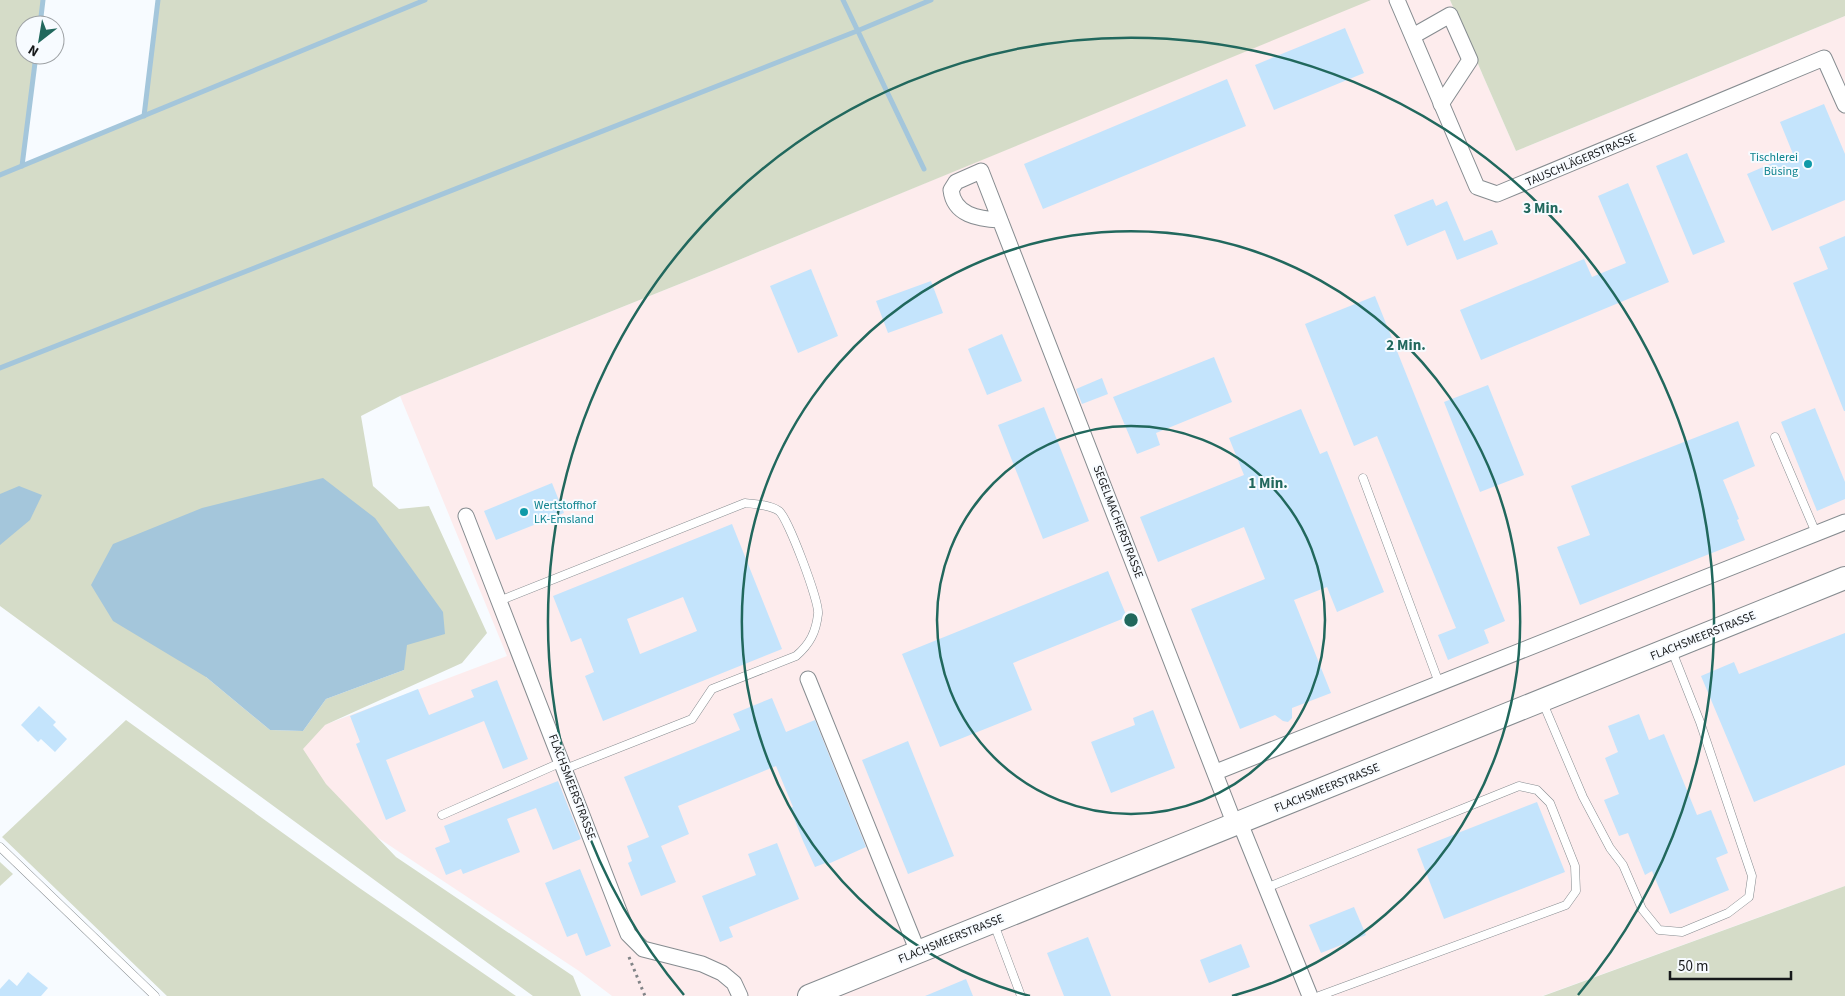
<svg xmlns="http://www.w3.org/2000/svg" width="1845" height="996" viewBox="0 0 1845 996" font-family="'Source Sans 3',sans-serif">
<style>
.commercial{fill:#fdeced}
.green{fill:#d5dcc8;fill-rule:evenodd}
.water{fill:#a4c6db}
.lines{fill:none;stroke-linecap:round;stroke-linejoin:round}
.stream{stroke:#a4c6db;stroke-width:5}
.building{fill:#c4e4fc;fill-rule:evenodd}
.lane-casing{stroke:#868c90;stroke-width:9}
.street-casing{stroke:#868c90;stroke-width:17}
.secondary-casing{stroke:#868c90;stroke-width:24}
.path{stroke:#818487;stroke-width:3;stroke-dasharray:2.5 4;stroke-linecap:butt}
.lane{stroke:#fff;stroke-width:8}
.street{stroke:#fff;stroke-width:15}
.secondary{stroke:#fff;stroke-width:22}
.ring{fill:none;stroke:#21685d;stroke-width:2.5}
.culture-dot{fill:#0f9aa8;stroke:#f7fbff;stroke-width:2}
.labels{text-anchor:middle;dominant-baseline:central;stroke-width:4;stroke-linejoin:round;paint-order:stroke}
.culture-label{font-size:12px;fill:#0d838f;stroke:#f7fbff;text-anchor:end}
.street-label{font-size:12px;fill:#17191b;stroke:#f7fbff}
.centre{fill:#21685d;stroke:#f7fbff;stroke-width:2.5}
.ring-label{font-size:15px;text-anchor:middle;font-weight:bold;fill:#21685d;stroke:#f7fbff;stroke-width:4;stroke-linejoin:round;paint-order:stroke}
</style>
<rect width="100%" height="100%" fill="#f7fbff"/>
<!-- commercial -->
<polygon class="commercial" points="1369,0 1450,0 1516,151 1845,16 1845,886 1542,996 612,996 579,971 250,753 507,656 400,396 712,271"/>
<!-- green -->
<g class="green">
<path d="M0,0H43L40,25H25V55H36L23,165L144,116L158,0H1371L712,271L400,396L361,416L373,486L399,509L429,506L487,633L462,663L325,725L303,749L326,784L396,857L573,976L581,996H533L0,606ZM404,670L326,699L303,731L270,730L206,677Z"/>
<polygon points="1450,0 1845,0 1845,16 1516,151"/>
<polygon points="126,720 358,887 516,996 167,996 2,837"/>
<polygon points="0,862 13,874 0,886"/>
<polygon points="1845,886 1845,996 1543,996"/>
</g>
<!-- water -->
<g class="water">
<polygon points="323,478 375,518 443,612 445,634 407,645 404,670 326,699 303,731 270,730 206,677 113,621 91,585 113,544 202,508"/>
<polygon points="19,486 42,495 30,520 0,545 0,494"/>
</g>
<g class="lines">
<!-- stream -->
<g class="stream">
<polyline points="843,0 924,169"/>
<polyline points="40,25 43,0"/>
<polyline points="144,116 158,0"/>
<polyline points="22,166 36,55"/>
<polyline points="0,175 425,0"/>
<polyline points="0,368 857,31 931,0"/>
</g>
</g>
<!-- building -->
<g class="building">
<polygon points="1345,28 1364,73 1274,110 1255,65"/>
<polygon points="1227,79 1246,126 1043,209 1024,164"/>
<polygon points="1824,104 1845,154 1845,200 1772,231 1747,174 1793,154 1780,122"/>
<polygon points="1687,153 1725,242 1693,255 1656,166"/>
<polygon points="1628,183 1669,282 1481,360 1460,310 1584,259 1592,277 1626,263 1598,196"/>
<polygon points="1433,199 1436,206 1447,201 1464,241 1492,230 1498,244 1457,260 1445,230 1407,246 1394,215"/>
<polygon points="1845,236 1845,411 1844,411 1793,283 1828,269 1819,247"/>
<polygon points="811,269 838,336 798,353 770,286"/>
<polygon points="931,281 943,313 888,333 876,301"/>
<polygon points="1375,296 1505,621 1484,630 1489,643 1448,660 1438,635 1456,628 1377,436 1354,446 1305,324"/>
<polygon points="1002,334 1022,381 987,395 968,349"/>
<polygon points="1214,357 1232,402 1156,433 1160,445 1137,454 1113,397"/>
<polygon points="1102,378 1108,394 1082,404 1076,389"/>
<polygon points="1488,385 1524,475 1480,492 1444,402"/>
<polygon points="1044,407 1089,521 1043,539 998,425"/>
<polygon points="1815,408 1845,482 1845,499 1817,511 1781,422"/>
<polygon points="1301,409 1320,454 1327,451 1384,592 1337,612 1327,587 1294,600 1331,693 1292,708 1292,718 1288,722 1283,721 1275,715 1240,729 1191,609 1265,579 1244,527 1158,562 1140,517 1244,475 1229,438"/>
<polygon points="1738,421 1755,466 1723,480 1739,519 1737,520 1745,540 1580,605 1557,547 1590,535 1571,486"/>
<polygon points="552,483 564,513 496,540 484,511"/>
<path d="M732,524L782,649L603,721L585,676L594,672L581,638L571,642L553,596ZM683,597L697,631L640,654L627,619Z"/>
<polygon points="1108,571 1127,617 1013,663 1032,710 940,747 902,654"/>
<polygon points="1845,633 1845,765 1754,802 1701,676 1734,662 1739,674"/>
<polygon points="497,680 528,759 503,769 484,721 386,760 406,811 386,820 356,744 360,742 350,716 418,689 429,715 474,697 471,690"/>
<polygon points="772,698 786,732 815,720 866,847 828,864 828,862 815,867 803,841 790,808 793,807 776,766 678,806 689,834 661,846 676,882 641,896 628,863 632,861 627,846 649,837 624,777 740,730 733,714"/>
<polygon points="39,706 56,722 53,725 67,739 55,752 41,739 38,742 21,725"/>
<polygon points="1153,710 1175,768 1111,793 1091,742 1135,725 1133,718"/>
<polygon points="1639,714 1649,740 1664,734 1697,815 1711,810 1728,853 1716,858 1729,890 1670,914 1652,871 1645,875 1628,833 1619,836 1604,800 1619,794 1605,758 1618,752 1608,726"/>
<polygon points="908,741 954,856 908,874 862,760"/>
<polygon points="558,781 581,839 553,850 536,808 507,819 520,852 463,874 461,869 446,875 435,848 450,842 444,826"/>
<polygon points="1537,802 1565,872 1444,919 1417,849"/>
<polygon points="777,843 799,899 729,927 733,937 720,942 702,896 756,875 748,854"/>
<polygon points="580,869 611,946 586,956 577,933 567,937 545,883"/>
<polygon points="1354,907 1366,935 1321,953 1309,925"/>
<polygon points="1088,937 1111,996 1064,996 1047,953"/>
<polygon points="1241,944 1250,967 1209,983 1200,960"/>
<polygon points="28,972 48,988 41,996 0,996 0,989 9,979 17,986"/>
<polygon points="966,979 973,996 925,996"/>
</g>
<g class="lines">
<defs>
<g id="lane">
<polyline points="1775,437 1816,533"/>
<polyline points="1363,478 1439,683"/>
<path d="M499,601L745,503C756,504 770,505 779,511C788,518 820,603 818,614C816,632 810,644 796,656L712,689L692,719L565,769"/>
<polyline points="1543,703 1583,797 1610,848 1623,865 1642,909 1659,930 1682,932 1728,913 1749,897 1752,876 1700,722 1672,651"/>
<polyline points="442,815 562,762"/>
<polyline points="0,847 155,996"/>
<polyline points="1266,888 1519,786 1537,790 1550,803 1575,866 1576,891 1566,905 1319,996"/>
<polyline points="994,924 1021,996"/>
</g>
<g id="street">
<polyline points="1397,0 1477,187 1497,194 1824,58 1845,105"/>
<polyline points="1413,36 1450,15 1470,60 1441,104"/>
<path d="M1000,220C978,219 954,215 951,190L956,182L981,171L1235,825"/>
<polyline points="466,516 628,934 643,949 702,964 722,973 734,983 740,996"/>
<polyline points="808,679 918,952"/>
<polyline points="1216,772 1845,522"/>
<polyline points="1240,823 1310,996"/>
</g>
<polyline id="secondary" points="809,996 1845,578"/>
</defs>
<!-- lane casing -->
<use href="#lane" class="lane-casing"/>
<!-- street casing -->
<use href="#street" class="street-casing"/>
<!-- secondary casing -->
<use href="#secondary" class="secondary-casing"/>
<!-- path -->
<polyline class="path" points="629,957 645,996"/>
<!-- lane -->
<use href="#lane" class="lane"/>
<!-- street -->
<use href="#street" class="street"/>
<!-- secondary -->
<use href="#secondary" class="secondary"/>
</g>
<!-- distance rings -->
<g class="ring">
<circle cx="1131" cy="620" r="194"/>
<path d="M1030 996A389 389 0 1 1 1232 996"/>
<path d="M684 995A583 583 0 1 1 1578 995"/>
</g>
<!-- markers -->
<g class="culture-dot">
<circle cx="1808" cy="164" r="5"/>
<circle cx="524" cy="512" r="5"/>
</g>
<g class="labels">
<!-- culture labels -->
<g class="culture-label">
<text x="1798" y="157">Tischlerei<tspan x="1798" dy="14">Büsing</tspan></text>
<text x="534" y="505" text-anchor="start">Wertstoffhof<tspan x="534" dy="14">LK-Emsland</tspan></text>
</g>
<!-- street labels -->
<g class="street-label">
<text transform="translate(1581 160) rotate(-23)">TAUSCHLÄGERSTRASSE</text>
<text transform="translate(1118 522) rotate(69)">SEGELMACHERSTRASSE</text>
<text transform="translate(1703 636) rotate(-22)">FLACHSMEERSTRASSE</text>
<text transform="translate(572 787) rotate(69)">FLACHSMEERSTRASSE</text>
<text transform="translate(1327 788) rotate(-22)">FLACHSMEERSTRASSE</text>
<text transform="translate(951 939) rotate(-22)">FLACHSMEERSTRASSE</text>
</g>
</g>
<circle cx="1131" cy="620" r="8" class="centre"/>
<g class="ring-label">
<text x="1543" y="213">3 Min.</text>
<text x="1406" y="350">2 Min.</text>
<text x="1268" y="488">1 Min.</text>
</g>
<!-- north arrow -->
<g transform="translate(40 40) rotate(211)"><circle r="24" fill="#f7fbff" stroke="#9da1a4"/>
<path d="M0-4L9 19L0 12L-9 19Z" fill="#21685d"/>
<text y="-8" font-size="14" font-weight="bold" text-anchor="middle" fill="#17191b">N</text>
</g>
<!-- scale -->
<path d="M1670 971v8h121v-8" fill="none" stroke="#17191b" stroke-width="2.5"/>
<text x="1678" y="971" font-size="15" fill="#17191b" stroke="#f7fbff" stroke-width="4" paint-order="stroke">50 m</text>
</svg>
